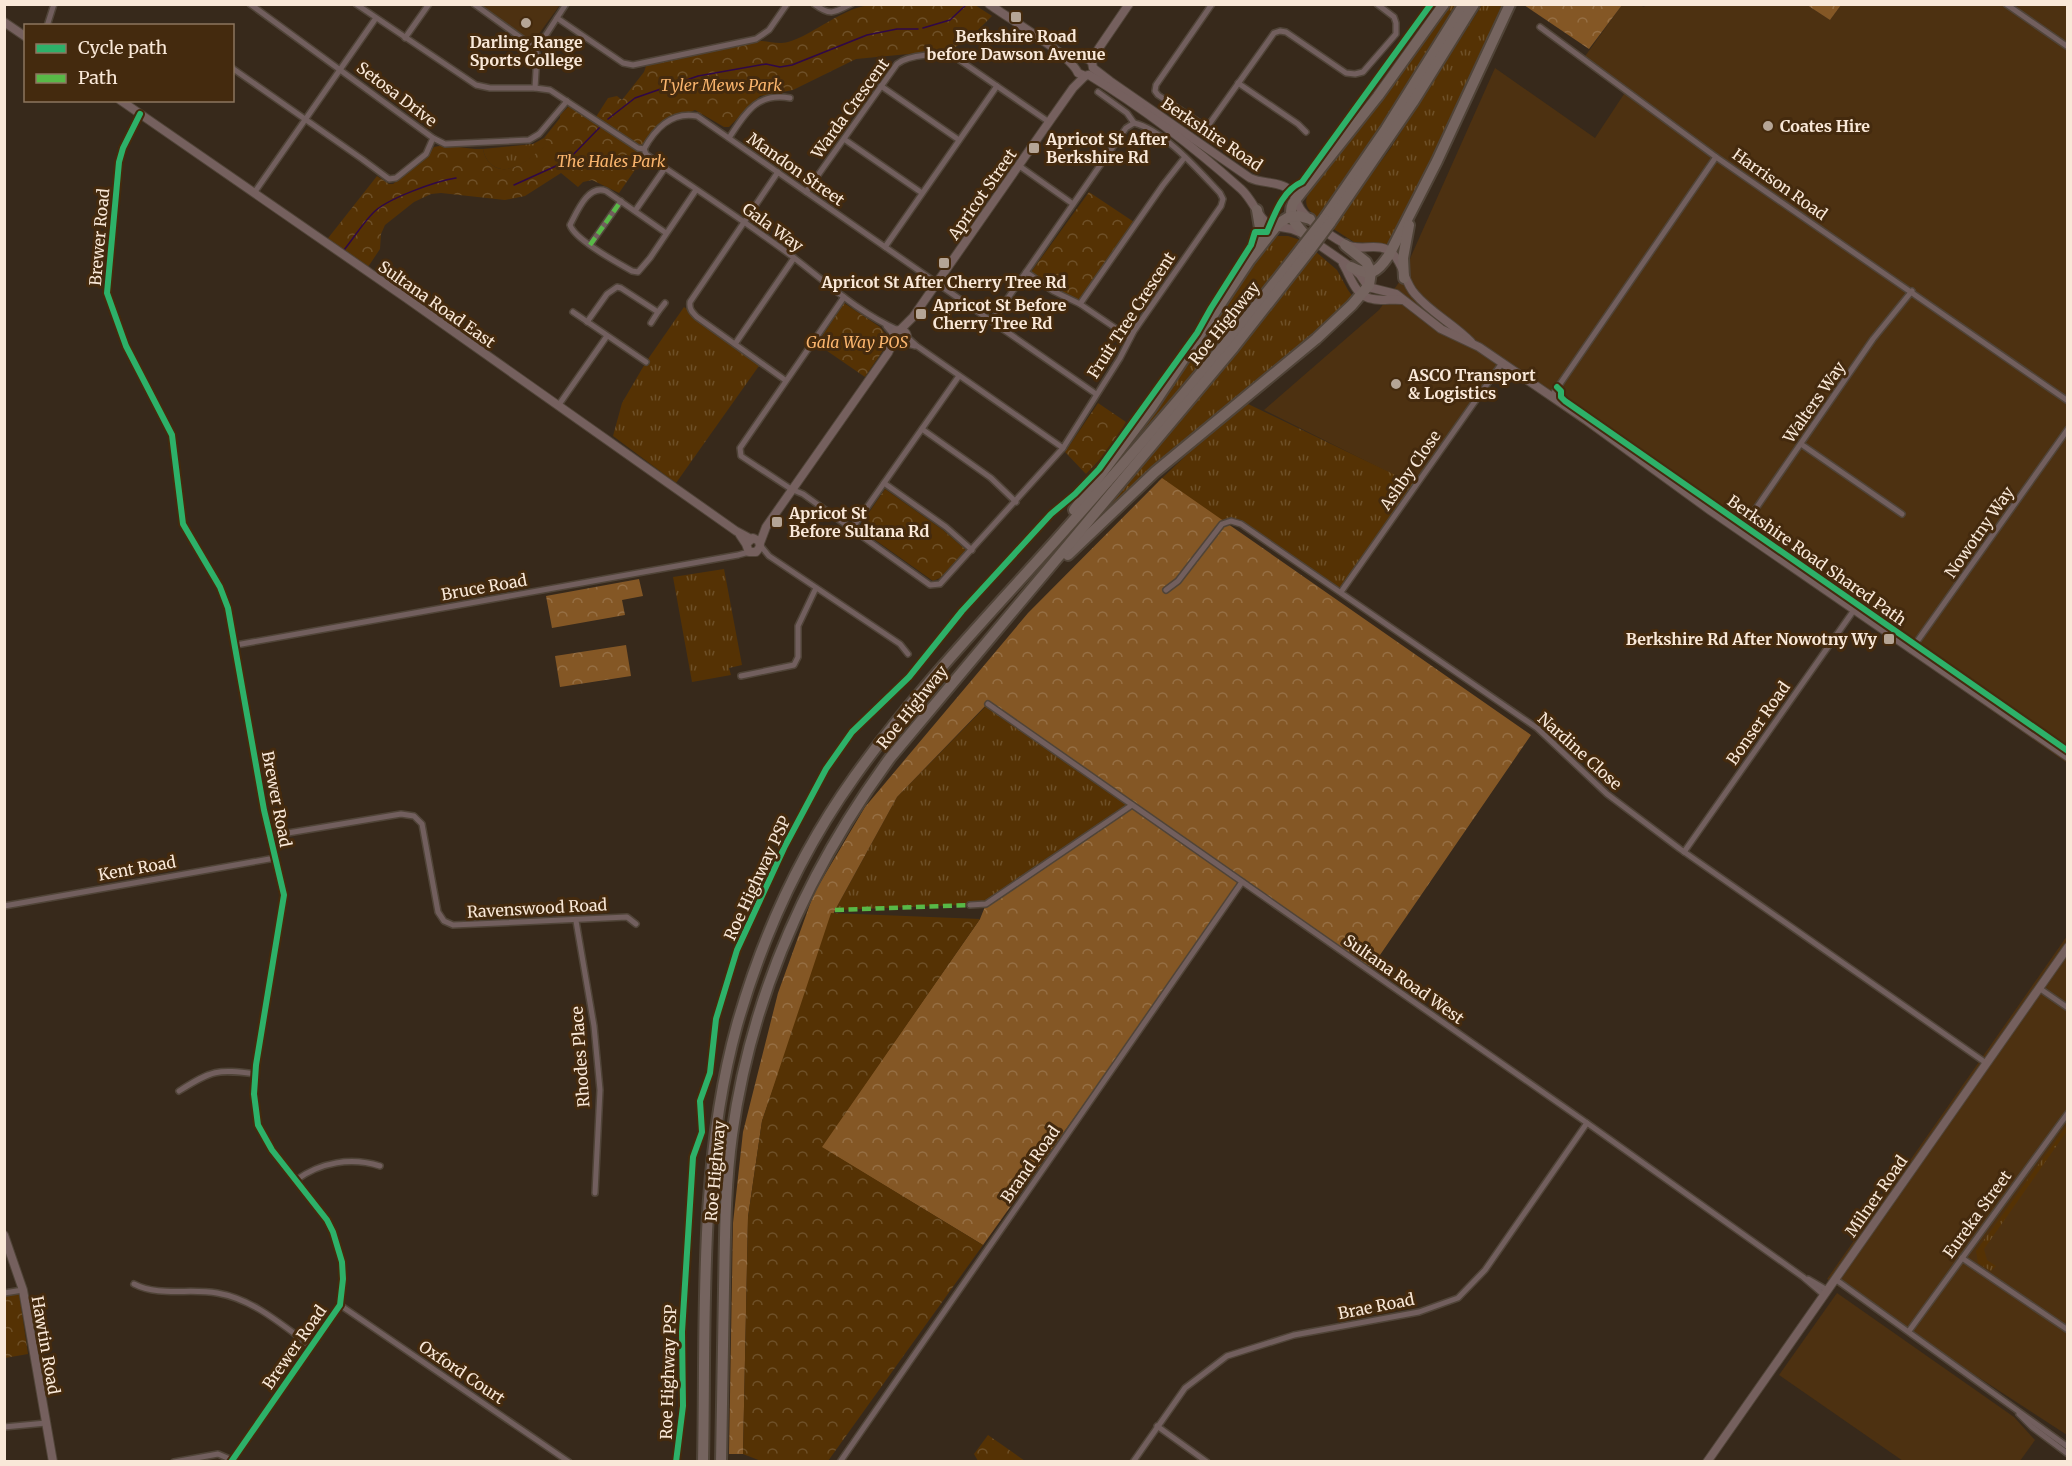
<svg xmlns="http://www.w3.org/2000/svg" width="2072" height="1466" viewBox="0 0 2072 1466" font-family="Merriweather,serif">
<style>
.built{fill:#4d3111}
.grass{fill:url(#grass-tufts)}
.forest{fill:url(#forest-crowns)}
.park{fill:url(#park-crowns)}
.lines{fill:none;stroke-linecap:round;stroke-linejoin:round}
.stream{stroke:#300848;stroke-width:1.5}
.street-casing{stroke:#504438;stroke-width:8}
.secondary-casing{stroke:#504438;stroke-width:10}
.highway-casing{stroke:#504438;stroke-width:14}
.street{stroke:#725f5e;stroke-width:5}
.secondary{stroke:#75605e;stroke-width:8}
.highway{stroke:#75645f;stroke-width:10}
.highway-bridge-casing{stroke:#504438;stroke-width:14;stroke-linecap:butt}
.highway-bridge{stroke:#75645f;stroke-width:10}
.quiet{stroke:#58b947;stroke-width:4.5;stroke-dasharray:9 4.5;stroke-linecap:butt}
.cycleway-casing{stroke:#442a0e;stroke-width:10}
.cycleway{stroke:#2db169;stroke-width:6}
.poi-dot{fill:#b5a596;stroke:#442a0e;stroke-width:2}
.labels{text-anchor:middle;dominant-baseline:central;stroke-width:6;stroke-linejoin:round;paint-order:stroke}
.poi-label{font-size:16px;font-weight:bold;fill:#f9e8d8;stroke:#442a0e;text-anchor:start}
.park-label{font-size:16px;font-style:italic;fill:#f9b46d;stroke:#442a0e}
.street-label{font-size:16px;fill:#f9e8d8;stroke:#442a0e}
</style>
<defs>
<pattern id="grass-tufts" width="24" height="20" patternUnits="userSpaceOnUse" patternTransform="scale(1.5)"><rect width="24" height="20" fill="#553204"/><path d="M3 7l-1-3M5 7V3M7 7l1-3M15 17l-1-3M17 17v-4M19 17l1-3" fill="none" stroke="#6e5028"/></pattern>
<pattern id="forest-crowns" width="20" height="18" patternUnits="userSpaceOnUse" patternTransform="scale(1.5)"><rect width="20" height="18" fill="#845725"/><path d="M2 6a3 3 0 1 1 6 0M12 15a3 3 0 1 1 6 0" fill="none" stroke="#966f44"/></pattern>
<pattern id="park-crowns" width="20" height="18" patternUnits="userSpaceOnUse" patternTransform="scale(1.5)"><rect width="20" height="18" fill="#553204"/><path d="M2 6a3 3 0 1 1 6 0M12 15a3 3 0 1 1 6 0" fill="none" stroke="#6e5028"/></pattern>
</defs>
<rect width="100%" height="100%" fill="#37291b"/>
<!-- built -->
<g class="built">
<polygon points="1646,4 1807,5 1830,20 1841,5 2067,5 2067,763 1500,366 1416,486 1264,410 1379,310 1400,281 1495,68 1595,138 1626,91 1583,59 1622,5 1640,5 1644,7"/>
<polygon points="479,5 560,5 533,42"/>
<polygon points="2067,936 2067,1435 1827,1279"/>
<polygon points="1837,1293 2014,1417 2035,1440 2020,1461 1903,1461 1779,1375"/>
</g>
<!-- grass -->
<g class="grass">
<path d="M1449,5H1457C1413,78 1368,149 1318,218C1309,211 1303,205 1308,194Z"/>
<polygon points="1482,5 1507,5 1390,245 1354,242 1332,228 1390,149"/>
<path d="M544,138L550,143C534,154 512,179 492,165C487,161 484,155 483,149L533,144Z"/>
<polygon points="1277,236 1288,236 1300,240 1260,296 1061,532 1272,237"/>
<polygon points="1315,251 1337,270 1348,290 1353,297 1061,557 1150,457 1246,342"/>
<polygon points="684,307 761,363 676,483 613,436 622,403 646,362"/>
<polygon points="1248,404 1416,485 1341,592 1238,522 1224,523 1159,481 1193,449"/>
<polygon points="724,569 742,665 729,668 731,675 692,682 673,577"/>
<polygon points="988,704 1132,805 986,904 835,910 897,797"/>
<polygon points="2067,1125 2067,1131 1984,1249 1987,1260 1996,1266 1991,1271 1978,1263 1976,1251"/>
</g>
<!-- forest -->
<g class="forest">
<polygon points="1524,5 1622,5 1589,49"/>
<polygon points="1807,5 1841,5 1830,20"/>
<polygon points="1162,478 1531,735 1369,971 1242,883 983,1245 821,1147 980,919 986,904 1131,805 987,704 897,797 835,910 762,1121 748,1217 743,1454 729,1454 733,1223 743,1132 778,993 814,893 865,807 1028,613"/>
<polygon points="639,579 643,596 622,600 625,615 552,628 546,596"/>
<polygon points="626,645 631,676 560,687 555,656"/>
</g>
<!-- park -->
<g class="park">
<path d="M897,4L975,5L992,16L973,35L954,48L951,53L940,51L856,59L793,90L760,96L729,127H724L695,110L662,124L644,149L646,154L619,193L592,180L583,182L578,187L561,173L525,196L505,200L441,193L431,194L414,202L385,225L381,234L380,249L366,270L325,242L377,176L389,184H393L426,157L434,147C450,143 466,150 483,149C484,155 487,161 492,165C511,179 534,154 549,143L544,138L560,118V115L571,104L594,120L608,98L617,96L622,100L644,72L646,66L760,41C770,41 777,45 788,42C815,35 851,0 879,6Z"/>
<polygon points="1089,192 1134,222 1078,301 1031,272"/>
<polygon points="844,303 880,327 890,340 865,377 817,344"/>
<polygon points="1098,403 1126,422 1112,447 1086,474 1065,452"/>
<polygon points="885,489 943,530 966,550 940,578 933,581 861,530 861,524"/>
<polygon points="831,913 980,919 822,1147 983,1245 828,1461 761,1461 743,1454 748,1217 762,1121"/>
<polygon points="19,1293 28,1354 5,1358 5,1296"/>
<polygon points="988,1435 1025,1461 978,1461 974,1454"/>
</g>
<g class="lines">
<!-- stream -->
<g class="stream">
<polyline points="923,28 950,20 967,4"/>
<polyline points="608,119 635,98 698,76 766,64 780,67 792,65 867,35 897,29 918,29"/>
<polyline points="514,185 567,161 601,126"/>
<path d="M344,250C353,239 363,223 373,213C386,199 436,181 456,178"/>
</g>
<defs>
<g id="street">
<polyline points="250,4 433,138 445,144 529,140 539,134 567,101"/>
<path d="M356,4L476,85L490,88H535L550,90L638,148L644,149L646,154L665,168C708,197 751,226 793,257C827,283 859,313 898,330"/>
<polyline points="474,4 535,48 540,44 566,4"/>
<path d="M814,4C830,16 834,13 851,4"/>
<polyline points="1212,4 1156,85 1155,91 1158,95 1203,125 1210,123 1274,33 1280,31 1286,32 1346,73 1355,74 1363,72 1396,34 1396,23 1394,17 1377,4"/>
<polyline points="2006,4 2068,47"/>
<polyline points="557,18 623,63 633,65 756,39 769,30 787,4"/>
<polyline points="47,26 54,4"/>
<polyline points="1540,27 1716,157"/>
<polyline points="405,38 429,4"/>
<polyline points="232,68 362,159 389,179 396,178 426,154 433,138"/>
<polyline points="1238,83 1298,124 1306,132"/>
<polyline points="881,86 959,140"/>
<polyline points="535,88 537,54 535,48"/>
<polyline points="1098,92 1127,113 1134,123"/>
<polyline points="140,114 123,148 119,162 107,293 126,346 172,435 183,524 220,587 228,608 264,810 284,895 256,1065 254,1094 258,1125 272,1150 327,1220 333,1232 342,1262 343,1279 340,1305 231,1462"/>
<path d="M729,138C745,114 756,92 790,98"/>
<polyline points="844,139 922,193"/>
<path d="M644,149C655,129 671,111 697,116L1096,394"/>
<polyline points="1018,165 1073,204"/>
<path d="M778,172L690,302C689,309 692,312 697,317L785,380"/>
<path d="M806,192L897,64C910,54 939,53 955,57L1049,122"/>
<polyline points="254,193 376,18"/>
<polyline points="635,211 665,168"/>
<path d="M666,233L606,191C588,184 577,212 570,225C575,240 618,263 632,271L638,272L650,258L696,190"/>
<polyline points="590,245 621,201"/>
<polyline points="885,247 997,86"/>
<polyline points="1026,272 1053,291 1080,304 1130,338"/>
<path d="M844,297L740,448L741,456L791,489L803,494L930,585L940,584L1063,448L1120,358L1134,331L1221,206L1223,199L1220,193C1199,171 1164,130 1134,123L1126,128L992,321"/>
<polyline points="1080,304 1163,185 1185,157"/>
<polyline points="573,312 646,362"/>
<polyline points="658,312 665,303"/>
<polyline points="587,322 607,294 617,287 621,288 658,312 651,323"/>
<polyline points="886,326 893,334"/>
<polyline points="907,337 917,346 1063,448"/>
<polyline points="904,343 915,346"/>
<polyline points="735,344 794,258"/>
<polyline points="1551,397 1716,157 2068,401"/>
<polyline points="558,406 607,336"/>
<polyline points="922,429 991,478 1016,502"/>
<polyline points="1801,444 1902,514"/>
<polyline points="884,483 946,527 972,550"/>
<polyline points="851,530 959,376"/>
<polyline points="1741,530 1873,339 1912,291"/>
<polyline points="760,545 769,556 900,644 908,654"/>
<polyline points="1166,590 1178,581 1222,524 1231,521 1241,524 1537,728 1607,794 1680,849 1986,1063"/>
<polyline points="1341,592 1502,363"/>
<polyline points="236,645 738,555 749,552"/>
<polyline points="1911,650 2068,429"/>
<polyline points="741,676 794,665 798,657 798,626 816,588"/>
<polyline points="988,704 1587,1123 1803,1277 1824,1295"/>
<polyline points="270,836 401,814 414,816 422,824 438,912 444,921 453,925 627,917 636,924"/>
<polyline points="1684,852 1854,610"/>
<polyline points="970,905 986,904 1132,805"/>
<polyline points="4,906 275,858"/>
<polyline points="576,921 594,1026 600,1090 595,1193"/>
<polyline points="2039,988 2068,1008"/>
<path d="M179,1091C212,1070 217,1069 256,1074"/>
<path d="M296,1180C321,1162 351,1157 380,1166"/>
<polyline points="1962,1258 2068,1330"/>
<polyline points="1808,1279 1827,1290"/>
<polyline points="1835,1279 2068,1447"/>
<path d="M134,1284C159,1297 190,1288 217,1293C253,1299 282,1325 311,1346"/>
<polyline points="4,1293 23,1290"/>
<polyline points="340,1305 569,1462"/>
<polyline points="1909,1331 2068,1113"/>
<polyline points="2019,1414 2032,1427 2068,1454"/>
<polyline points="1157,1426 1207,1462"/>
<polyline points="4,1427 46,1423"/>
<polyline points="174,1462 218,1454 232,1460"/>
<polyline points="840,1462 1242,882"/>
<polyline points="1133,1462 1185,1388 1227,1356 1294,1335 1419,1312 1458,1298 1485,1270 1587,1123"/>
</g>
<g id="secondary">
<path d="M989,4C1009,19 1069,53 1078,73L1085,76L1088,75"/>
<polyline points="4,22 26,37"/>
<path d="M1058,52L1088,59L1092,62L1093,68L1110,81L1250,178C1262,184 1280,181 1290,190C1295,195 1297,204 1301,210C1311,223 1331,236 1345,244C1360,253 1380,240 1393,254C1404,265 1404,282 1415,294C1431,313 1454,324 1471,342"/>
<polyline points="1092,62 1099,48 1129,4"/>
<path d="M1089,75C1143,108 1194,147 1241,189C1253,200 1257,216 1269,225L1292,229L1302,233"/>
<polyline points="120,100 406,298 736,531 751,539"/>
<polyline points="1312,240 1351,267 1360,275 1368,287 1396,294 1441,329 1479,347 1586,420 1711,511 2068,757"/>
<path d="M1343,264C1351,277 1355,297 1373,299C1382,301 1393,299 1402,300"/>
<polyline points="900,330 913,317 1049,122 1073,88 1085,76"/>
<circle cx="900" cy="337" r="7"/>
<polyline points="740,535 746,544 749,552 756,552 760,547 759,541 753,538 746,544"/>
<polyline points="760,543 766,527 888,353 894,340"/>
<polyline points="4,1235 23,1290 53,1462"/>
<polyline points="1707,1462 2068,947"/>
</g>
<g id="highway">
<polyline points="1324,219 1386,129 1464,4"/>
<polyline points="1330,223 1413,102 1474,4"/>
<path d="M1304,234C1296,224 1287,216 1293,203L1378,96L1444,4"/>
<polyline points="1253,250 1260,228 1257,210"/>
<path d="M1351,267C1371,277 1377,273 1389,255L1437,161L1510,4"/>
<polyline points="1404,278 1403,258 1409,225"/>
<polyline points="1074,510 1151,408 1249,261 1271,233 1279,223 1289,217 1299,216 1310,219"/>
<polyline points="1068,555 1155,472 1316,339 1352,305 1369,285 1371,272 1366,262 1345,245"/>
<path d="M703,1462C706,1316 698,1166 737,1025C762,937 802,850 855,776C915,692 988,616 1057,539C1142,443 1226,347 1303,246"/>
<path d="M721,1462C722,1404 723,1347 724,1289C725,1238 725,1186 732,1135C751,997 808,870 890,758L1234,347L1310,250"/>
</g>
</defs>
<!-- street casing -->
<use href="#street" class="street-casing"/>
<!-- secondary casing -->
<use href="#secondary" class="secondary-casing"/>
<!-- highway casing -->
<use href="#highway" class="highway-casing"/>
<!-- street -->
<use href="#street" class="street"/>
<!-- secondary -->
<use href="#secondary" class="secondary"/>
<!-- highway -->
<use href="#highway" class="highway"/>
<defs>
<g id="highway-bridge">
<polyline points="1303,246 1324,219"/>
<polyline points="1310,250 1330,223"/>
</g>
</defs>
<!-- highway-bridge casing -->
<use href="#highway-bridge" class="highway-bridge-casing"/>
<!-- highway-bridge -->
<use href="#highway-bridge" class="highway-bridge"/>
<!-- quiet -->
<g class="quiet">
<polyline points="590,245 621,201"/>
<polyline points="835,910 970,905"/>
</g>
<defs>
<g id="cycleway">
<polyline points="140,114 123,148 119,162 107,293 126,346 172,435 183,524 220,587 228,608 264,810 284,895 256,1065 254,1094 258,1125 272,1150 327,1220 333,1232 342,1262 343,1279 340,1305 231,1462"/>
<polyline points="1557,387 1561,391 1561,397 1565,401 2068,751"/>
<path d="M676,1462L683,1406L682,1332L693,1157L702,1132L700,1101L710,1073L716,1019L737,950L785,846L826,769L852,732L909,677L962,611L1051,514L1075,494L1099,469L1197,333L1211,308L1251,245L1255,232H1267C1275,213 1283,190 1302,182L1431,4"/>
</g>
</defs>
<!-- cycleway casing -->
<use href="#cycleway" class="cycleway-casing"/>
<!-- cycleway -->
<use href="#cycleway" class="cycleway"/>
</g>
<!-- markers -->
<g class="poi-dot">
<rect x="1010" y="11" width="12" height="12" rx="3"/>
<circle cx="526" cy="23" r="6"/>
<circle cx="1768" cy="126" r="6"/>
<rect x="1028" y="142" width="12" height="12" rx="3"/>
<rect x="938" y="257" width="12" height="12" rx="3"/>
<rect x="915" y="308" width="12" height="12" rx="3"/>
<circle cx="1396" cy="384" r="6"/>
<rect x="771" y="516" width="12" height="12" rx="3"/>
<rect x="1883" y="633" width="12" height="12" rx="3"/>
</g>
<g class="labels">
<!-- poi labels -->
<g class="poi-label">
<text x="1016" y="36" text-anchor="middle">Berkshire Road<tspan x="1016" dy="18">before Dawson Avenue</tspan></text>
<text x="526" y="42" text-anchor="middle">Darling Range<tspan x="526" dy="18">Sports College</tspan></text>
<text x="1780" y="126">Coates Hire</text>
<text x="1046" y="139">Apricot St After<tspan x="1046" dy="18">Berkshire Rd</tspan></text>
<text x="944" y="282" text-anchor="middle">Apricot St After Cherry Tree Rd</text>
<text x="933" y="305">Apricot St Before<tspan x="933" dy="18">Cherry Tree Rd</tspan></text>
<text x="1408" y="375">ASCO Transport<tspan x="1408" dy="18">&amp; Logistics</tspan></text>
<text x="789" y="513">Apricot St<tspan x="789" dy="18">Before Sultana Rd</tspan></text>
<text x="1877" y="639" text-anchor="end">Berkshire Rd After Nowotny Wy</text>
</g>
<!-- park labels -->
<g class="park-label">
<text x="721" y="85">Tyler Mews Park</text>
<text x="611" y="161">The Hales Park</text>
<text x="857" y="342">Gala Way POS</text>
</g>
<!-- street labels -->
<g class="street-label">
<text transform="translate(397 94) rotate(37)">Setosa Drive</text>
<text transform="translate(850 108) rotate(-54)">Warda Crescent</text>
<text transform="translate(1212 134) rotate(34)">Berkshire Road</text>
<text transform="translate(796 169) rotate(35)">Mandon Street</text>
<text transform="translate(1780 184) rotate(35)">Harrison Road</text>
<text transform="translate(982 194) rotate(-55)">Apricot Street</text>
<text transform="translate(773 227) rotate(36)">Gala Way</text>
<text transform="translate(99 237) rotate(-85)">Brewer Road</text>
<text transform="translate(437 304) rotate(35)">Sultana Road East</text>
<text transform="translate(1131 315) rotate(-57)">Fruit Tree Crescent</text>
<text transform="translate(1224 323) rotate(-51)">Roe Highway</text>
<text transform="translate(1814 402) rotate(-55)">Walters Way</text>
<text transform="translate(1410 470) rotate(-55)">Ashby Close</text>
<text transform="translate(1979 532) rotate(-55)">Nowotny Way</text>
<text transform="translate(1817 560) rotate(35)">Berkshire Road Shared Path</text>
<text transform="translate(484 587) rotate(-10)">Bruce Road</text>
<text transform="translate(912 707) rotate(-51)">Roe Highway</text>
<text transform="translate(1758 723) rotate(-55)">Bonser Road</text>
<text transform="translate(1580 751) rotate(42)">Nardine Close</text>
<text transform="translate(277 799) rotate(79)">Brewer Road</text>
<text transform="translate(137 868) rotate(-10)">Kent Road</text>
<text transform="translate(757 878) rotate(-65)">Roe Highway PSP</text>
<text transform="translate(537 908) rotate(-3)">Ravenswood Road</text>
<text transform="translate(1404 979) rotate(35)">Sultana Road West</text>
<text transform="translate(580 1057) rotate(-94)">Rhodes Place</text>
<text transform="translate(1030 1164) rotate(-55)">Brand Road</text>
<text transform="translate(715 1171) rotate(-85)">Roe Highway</text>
<text transform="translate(1876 1196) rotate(-55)">Milner Road</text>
<text transform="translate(1977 1214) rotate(-54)">Eureka Street</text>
<text transform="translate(1376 1306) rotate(-11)">Brae Road</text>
<text transform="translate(46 1345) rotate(80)">Hawtin Road</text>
<text transform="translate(294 1347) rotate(-55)">Brewer Road</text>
<text transform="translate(462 1372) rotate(34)">Oxford Court</text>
<text transform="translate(668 1372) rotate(-88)">Roe Highway PSP</text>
</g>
</g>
<!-- border -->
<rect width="2072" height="1466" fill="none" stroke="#f9e8d8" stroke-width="12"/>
<!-- legend -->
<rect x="24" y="24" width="210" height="78" fill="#442a0e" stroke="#8c765f" stroke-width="1.5"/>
<rect x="36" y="44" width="30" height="9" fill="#2db169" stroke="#8c765f" stroke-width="1.5"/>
<text x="78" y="54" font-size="18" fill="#f9e8d8">Cycle path</text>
<rect x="36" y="74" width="30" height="9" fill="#58b947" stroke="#8c765f" stroke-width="1.5"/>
<text x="78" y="84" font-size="18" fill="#f9e8d8">Path</text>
</svg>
